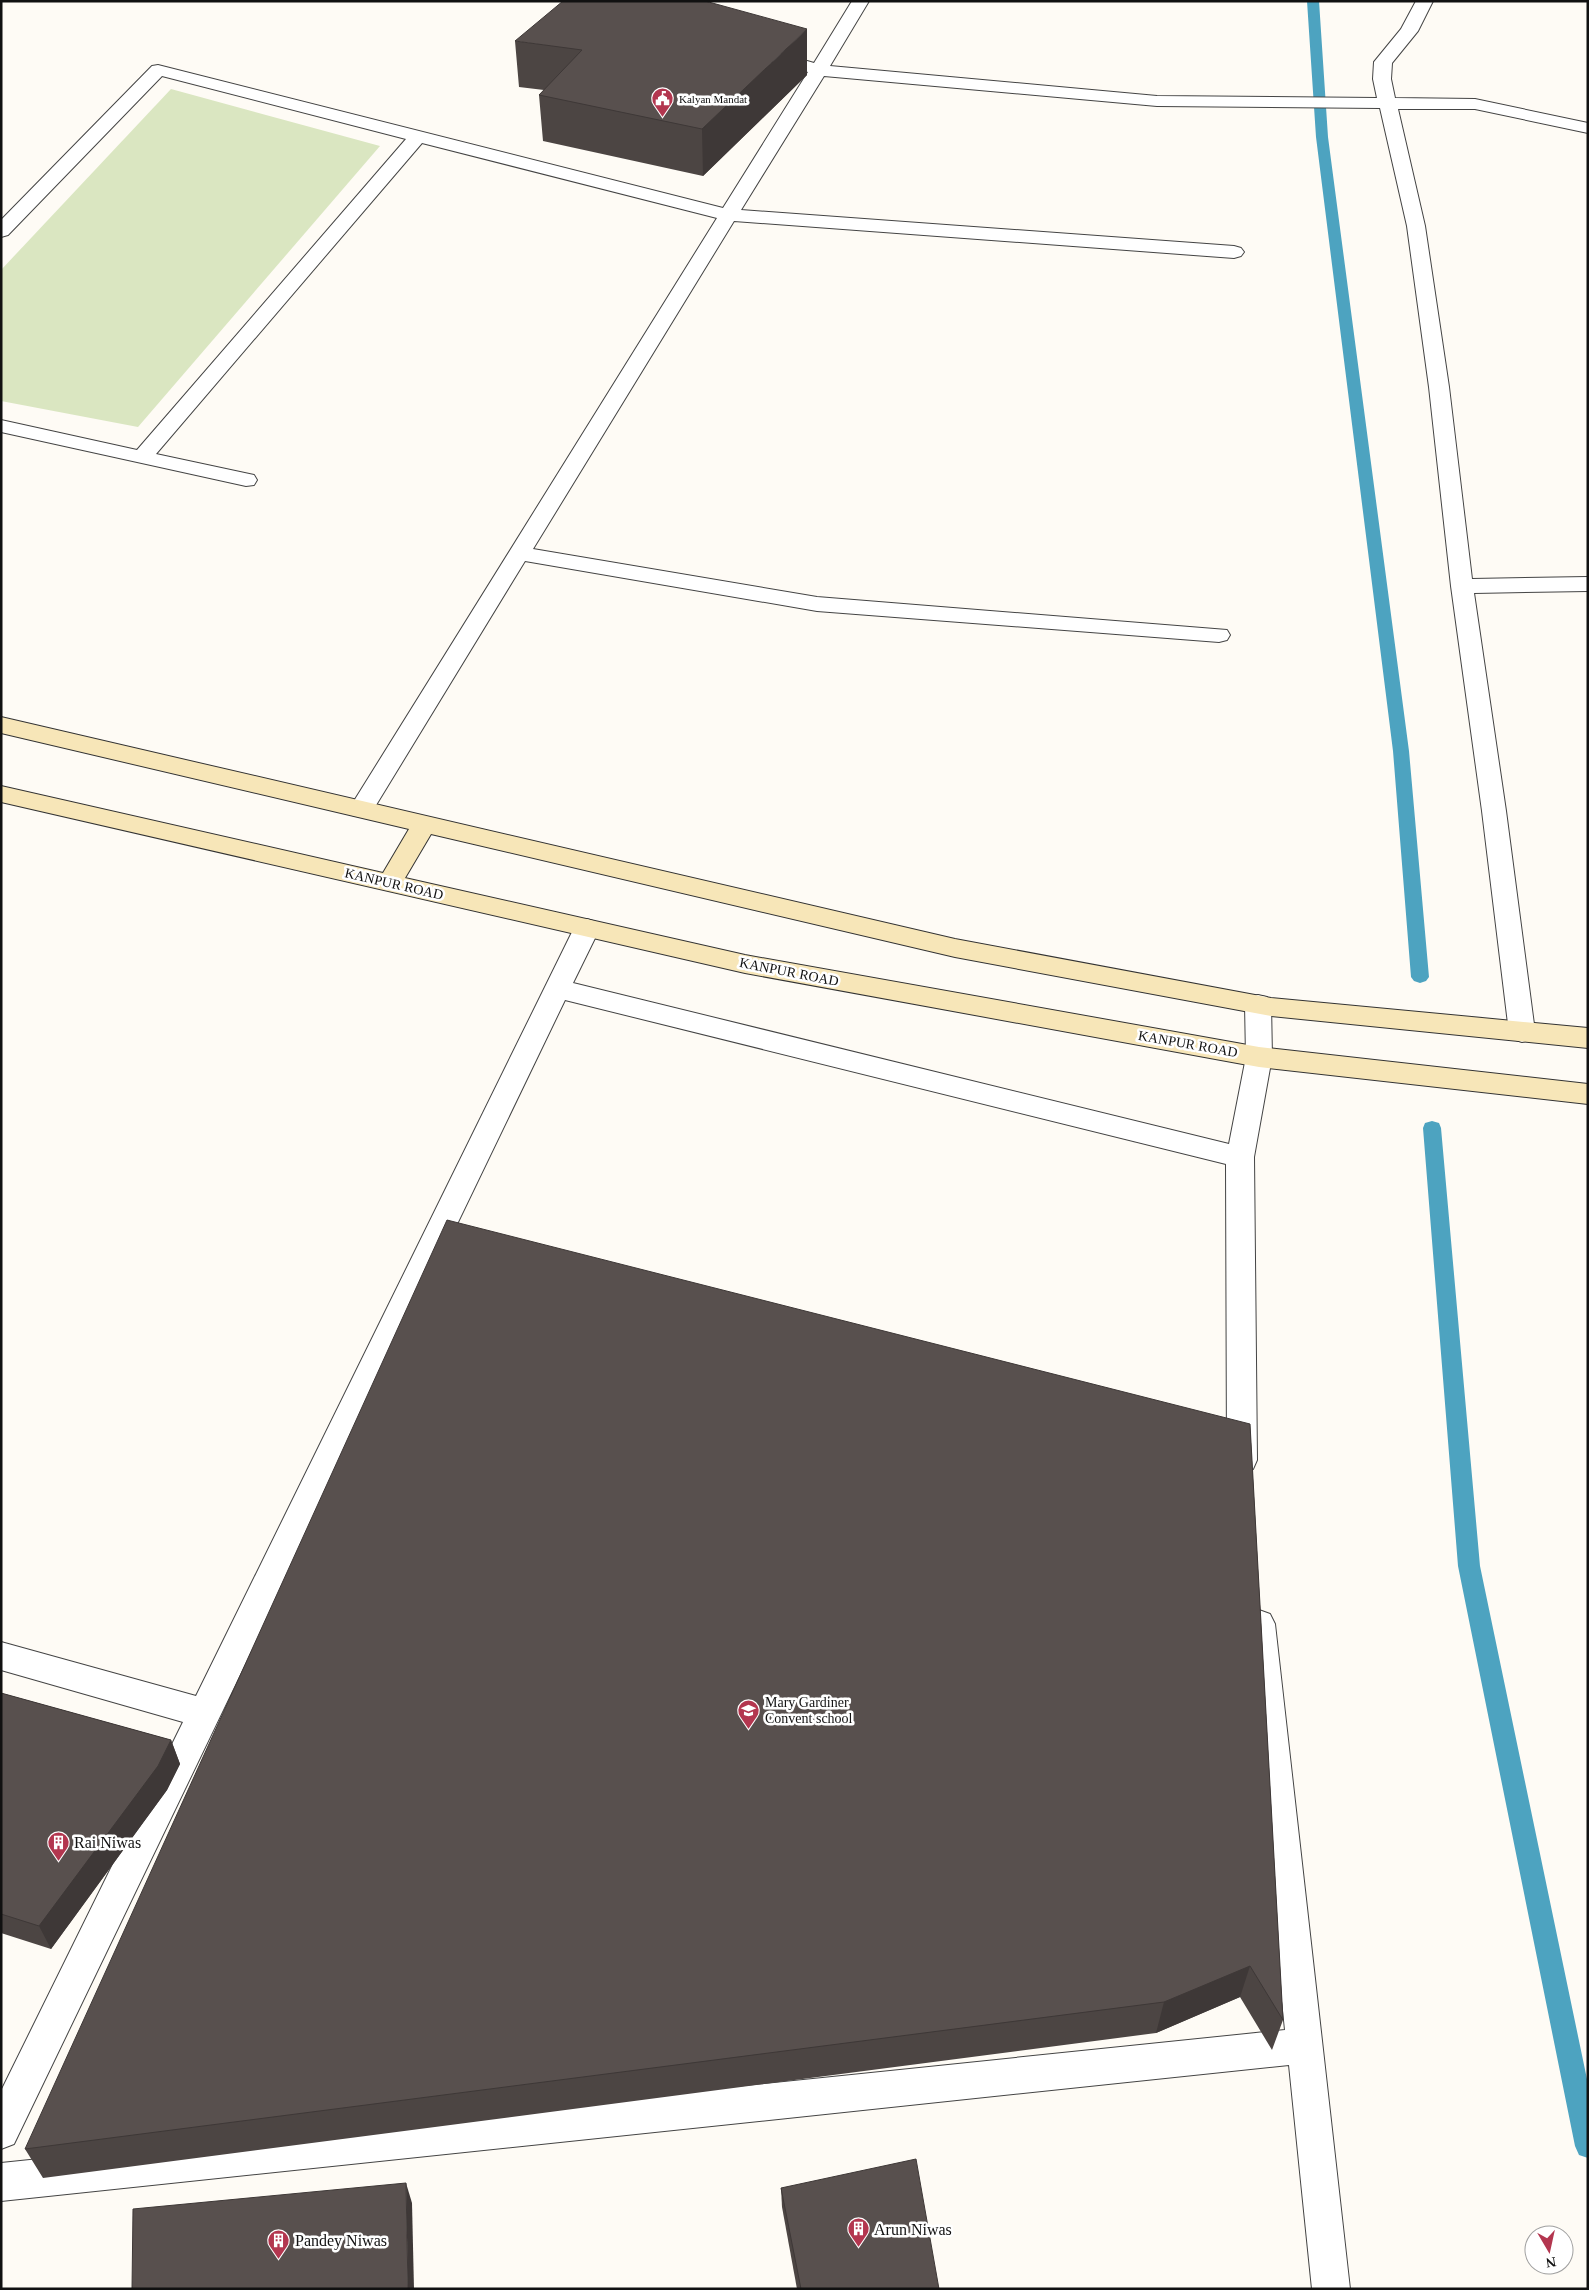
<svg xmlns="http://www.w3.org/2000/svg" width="1589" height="2290" viewBox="0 0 1589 2290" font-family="'Times New Roman',serif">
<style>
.green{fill:#dae6c1}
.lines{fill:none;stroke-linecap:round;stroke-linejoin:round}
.stream{fill:#4da3c0;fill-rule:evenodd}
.street-casing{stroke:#444;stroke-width:2}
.secondary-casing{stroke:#333;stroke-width:2}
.street{fill:#fff;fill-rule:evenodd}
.secondary{fill:#f7e6b8;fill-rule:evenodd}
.wall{fill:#4c4543}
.shaded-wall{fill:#3e3837}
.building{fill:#58504e;stroke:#3e3837}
.labels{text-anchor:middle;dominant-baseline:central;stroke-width:5;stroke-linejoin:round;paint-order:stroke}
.far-poi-label{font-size:11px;fill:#111;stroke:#fff;text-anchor:start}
.street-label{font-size:14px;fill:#111;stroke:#fff}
.poi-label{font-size:14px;fill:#111;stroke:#fff;text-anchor:start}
.near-poi-label{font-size:16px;fill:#111;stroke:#fff;text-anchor:start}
</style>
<rect width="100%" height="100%" fill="#fefbf5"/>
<!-- green -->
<polygon class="green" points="171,89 380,146 138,427 1,401 1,270"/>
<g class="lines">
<!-- stream -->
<g class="stream">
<polygon points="1307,1 1319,1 1328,137 1409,751 1429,977 1426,981 1420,983 1414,981 1411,977 1393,751 1316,137"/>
<polygon points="1432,1121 1439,1123 1441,1128 1480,1566 1588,2084 1588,2158 1579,2155 1575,2146 1458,1566 1423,1128 1425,1123"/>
</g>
<defs>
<g id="street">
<polygon points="852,1 869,1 830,66 1157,96 1377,98 1373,79 1374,62 1401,29 1416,1 1433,1 1418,31 1392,63 1391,79 1395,98 1475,99 1588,123 1588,133 1475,109 1398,109 1425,226 1449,387 1472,579 1588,577 1588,591 1474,593 1506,811 1535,1032 1531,1039 1522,1042 1513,1039 1509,1032 1482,811 1451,586 1429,387 1407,226 1380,108 1157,106 824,76 741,210 1234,246 1241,248 1244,252 1241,256 1234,258 734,221 533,549 817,597 1227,630 1230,635 1227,640 1219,642 817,611 525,561 370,815 361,817 352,815 349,809 717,218 422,143 156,454 254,475 257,480 254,485 246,486 1,432 1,420 137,450 406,139 162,76 8,235 1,237 1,220 152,66 158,65 723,208 808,72 767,60 764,56 767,52 773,51 814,63"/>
<polygon points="587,919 596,922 600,928 573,983 1229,1144 1246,1057 1245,1004 1249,997 1258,995 1267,997 1271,1004 1272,1057 1254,1157 1257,1460 1253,1469 1242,1473 1231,1469 1227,1460 1226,1164 565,1000 14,2144 1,2149 1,2091 183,1722 1,1670 1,1642 196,1696 574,928 578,922"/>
<polygon points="1259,1610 1270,1614 1275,1624 1350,2289 1312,2289 1289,2065 1,2201 1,2163 1285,2030 1243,1624 1248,1614"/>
</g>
<polygon id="secondary" points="1,717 955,939 1271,998 1588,1028 1588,1048 1271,1016 955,957 431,834 405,878 745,955 1259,1047 1588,1084 1588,1104 1259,1067 745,973 1,802 1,786 383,873 409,829 1,733"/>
</defs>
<!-- street casing -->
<use href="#street" class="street-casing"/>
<!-- secondary casing -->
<use href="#secondary" class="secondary-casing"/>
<!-- street -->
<use href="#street" class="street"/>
<!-- secondary -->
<use href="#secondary" class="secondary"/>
</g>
<!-- wall -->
<g class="wall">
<polygon points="515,41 807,75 703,176 543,141 539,95 544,90 519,87"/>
<polygon points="1250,1424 1283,2020 1272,2050 1240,1997 1156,2033 43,2178 25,2149"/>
<polygon points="1,1693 171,1740 180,1764 167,1790 51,1949 1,1933"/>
<polygon points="781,2188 939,2289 797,2289 782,2207"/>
</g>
<!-- shaded-wall -->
<g class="shaded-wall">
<polygon points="807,29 807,75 703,176 702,129"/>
<polygon points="171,1740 180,1764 167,1790 51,1949 39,1926"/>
<polygon points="1250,1966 1240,1997 1156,2033 1164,2002"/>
<polygon points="406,2183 412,2203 414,2289 408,2289"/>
</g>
<!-- building -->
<g class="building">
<polygon points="563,1 705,1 807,29 702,129 539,95 582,50 515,41"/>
<polygon points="447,1220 1250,1424 1283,2020 1250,1966 1164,2002 25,2149"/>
<polygon points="1,1693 171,1740 158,1766 39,1926 1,1914"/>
<polygon points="916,2159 939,2289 801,2289 781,2188"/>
<polygon points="406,2183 408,2289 132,2289 133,2209"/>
</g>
<!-- icons -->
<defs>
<symbol id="civic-pin" viewBox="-11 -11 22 30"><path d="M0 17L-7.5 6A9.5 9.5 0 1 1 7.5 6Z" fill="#b3364f" stroke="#fff"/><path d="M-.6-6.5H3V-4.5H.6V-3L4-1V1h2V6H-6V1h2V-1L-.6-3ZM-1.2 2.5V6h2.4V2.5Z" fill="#fff"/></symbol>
<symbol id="school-pin" viewBox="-11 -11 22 30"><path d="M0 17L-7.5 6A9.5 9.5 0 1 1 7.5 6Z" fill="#b3364f" stroke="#fff"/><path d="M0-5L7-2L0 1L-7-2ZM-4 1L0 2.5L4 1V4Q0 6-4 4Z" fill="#fff"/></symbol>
<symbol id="building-pin" viewBox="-11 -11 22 30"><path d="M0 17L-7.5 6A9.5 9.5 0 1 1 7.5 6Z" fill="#b3364f" stroke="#fff"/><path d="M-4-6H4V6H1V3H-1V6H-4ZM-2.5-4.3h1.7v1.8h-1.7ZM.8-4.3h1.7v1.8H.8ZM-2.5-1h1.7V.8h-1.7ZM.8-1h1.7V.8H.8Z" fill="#fff"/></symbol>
</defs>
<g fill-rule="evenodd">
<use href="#civic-pin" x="650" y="86" width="25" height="34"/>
<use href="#school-pin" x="736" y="1698" width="25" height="34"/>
<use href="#building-pin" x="46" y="1830" width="25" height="34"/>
<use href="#building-pin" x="846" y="2216" width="25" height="34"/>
<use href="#building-pin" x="266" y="2228" width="25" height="34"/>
</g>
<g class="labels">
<!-- far-poi labels -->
<g class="far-poi-label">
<text x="679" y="99">Kalyan Mandat</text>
</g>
<!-- street labels -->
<g class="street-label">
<text transform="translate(394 884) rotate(13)">KANPUR ROAD</text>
<text transform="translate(789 972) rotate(11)">KANPUR ROAD</text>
<text transform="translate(1188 1044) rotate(10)">KANPUR ROAD</text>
</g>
<!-- poi labels -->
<g class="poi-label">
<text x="765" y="1702">Mary Gardiner<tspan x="765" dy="16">Convent school</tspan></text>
</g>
<!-- near-poi labels -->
<g class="near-poi-label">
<text x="74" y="1842">Rai Niwas</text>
<text x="874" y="2229">Arun Niwas</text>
<text x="295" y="2240">Pandey Niwas</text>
</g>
</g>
<!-- border -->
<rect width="1589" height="2290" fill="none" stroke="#111111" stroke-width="5"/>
<!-- north arrow -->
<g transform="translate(1549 2250) rotate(171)"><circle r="24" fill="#ffffff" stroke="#a0a0a0"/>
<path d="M0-4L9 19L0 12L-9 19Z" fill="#b3364f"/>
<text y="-8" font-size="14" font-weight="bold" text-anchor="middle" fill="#111111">N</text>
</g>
</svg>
